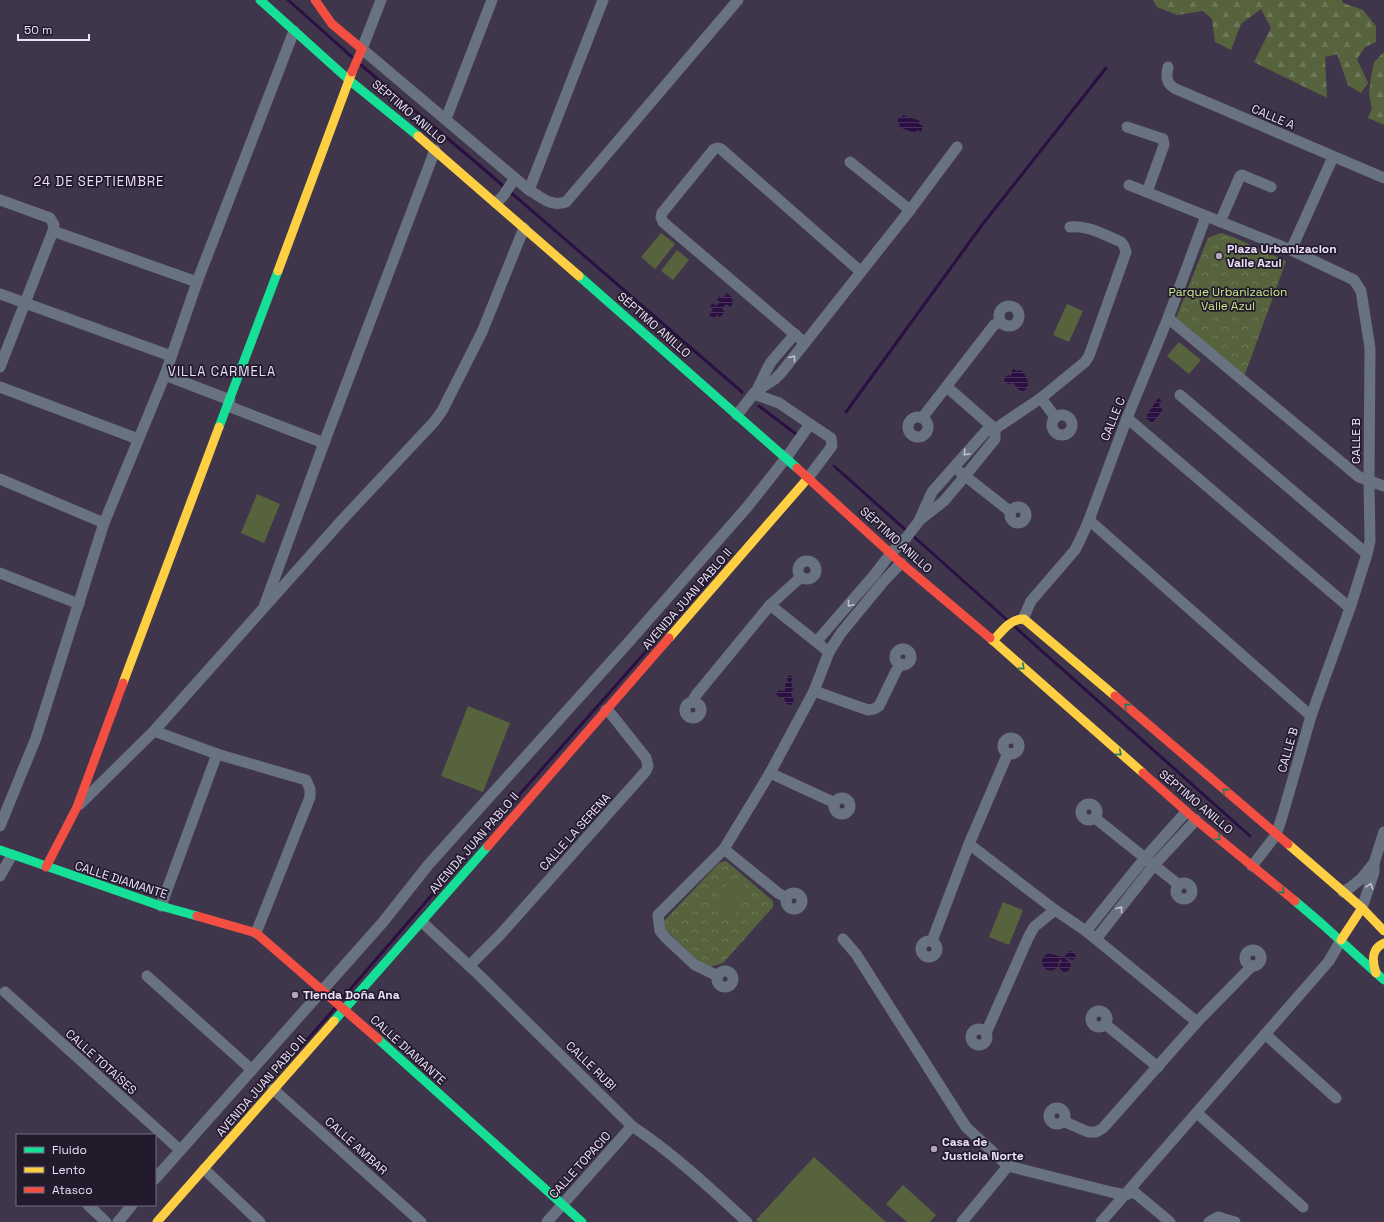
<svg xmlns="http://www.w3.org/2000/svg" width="1384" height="1222" viewBox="0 0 1384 1222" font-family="'Space Grotesk',sans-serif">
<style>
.forest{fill:url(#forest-firs)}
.park{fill:url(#park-crowns)}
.garden{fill:#56633d}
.water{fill:url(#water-rules)}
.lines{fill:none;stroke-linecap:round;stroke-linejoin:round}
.stream{stroke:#2b0f43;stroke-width:3}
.street{stroke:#687280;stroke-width:11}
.fast{stroke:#16e098;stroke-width:9}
.slow{stroke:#ffcf43;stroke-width:9}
.jam{stroke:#f24e42;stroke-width:9}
.oneway{stroke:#c4c0d5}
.oneway2{stroke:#1c7e62}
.poi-dot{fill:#b0a5bd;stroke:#231b2c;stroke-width:1.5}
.labels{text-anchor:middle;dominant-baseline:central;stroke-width:3.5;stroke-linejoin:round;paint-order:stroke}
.street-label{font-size:12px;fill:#ece1fa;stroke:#231b2c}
.poi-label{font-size:12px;font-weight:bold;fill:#ece1fa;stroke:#231b2c;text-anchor:start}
.park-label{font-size:12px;fill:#c8ea8a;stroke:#231b2c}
.neighbourhood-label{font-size:13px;letter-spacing:1px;fill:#ece1fa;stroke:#231b2c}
</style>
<defs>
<pattern id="forest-firs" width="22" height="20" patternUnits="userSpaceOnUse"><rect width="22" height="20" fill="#56633d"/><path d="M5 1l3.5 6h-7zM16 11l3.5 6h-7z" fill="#6e795a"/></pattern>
<pattern id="park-crowns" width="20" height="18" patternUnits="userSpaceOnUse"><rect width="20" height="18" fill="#56633d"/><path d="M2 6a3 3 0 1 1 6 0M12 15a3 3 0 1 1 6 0" fill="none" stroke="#6e795a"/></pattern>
<pattern id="water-rules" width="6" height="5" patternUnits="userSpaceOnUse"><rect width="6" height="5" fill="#2b0f43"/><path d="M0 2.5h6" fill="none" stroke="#4a325f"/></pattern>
</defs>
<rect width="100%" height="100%" fill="#40364b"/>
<!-- forest -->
<g class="forest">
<polygon points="1153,0 1342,0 1343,3 1363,10 1376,26 1376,42 1365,47 1357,59 1368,83 1361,93 1348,85 1337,54 1325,57 1327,98 1254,62 1271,28 1261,9 1241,24 1231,50 1215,42 1212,19 1203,11 1177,15 1157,7"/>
<polygon points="1383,53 1384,53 1384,125 1368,118 1372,108 1369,94 1371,76 1374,62"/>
</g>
<!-- park -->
<g class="park">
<polygon points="1221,233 1233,237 1286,261 1244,377 1176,318 1208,238"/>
<polygon points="726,861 773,901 773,907 723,963 706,968 664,928 664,921 719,863"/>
</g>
<!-- garden -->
<g class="garden">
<polygon points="661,233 675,244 655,269 641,257"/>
<polygon points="677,250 689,260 673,280 661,271"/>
<polygon points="1067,304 1083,311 1069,342 1053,335"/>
<polygon points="1179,342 1201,360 1189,374 1167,356"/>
<polygon points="257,494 280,504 264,543 241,533"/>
<polygon points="468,706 510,723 483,792 441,776"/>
<polygon points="729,879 747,886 734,918 716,911"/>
<polygon points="1003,902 1023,910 1009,945 989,937"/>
<polygon points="814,1157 886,1222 759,1222 756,1220"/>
<polygon points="903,1185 936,1215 930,1222 907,1222 886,1204"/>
</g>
<!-- water -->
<g class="water">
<polygon points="903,115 920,121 919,124 923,126 921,132 917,130 915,133 899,127 900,124 897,123 899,117 902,118"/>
<polygon points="727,293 733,298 731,299 734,302 730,307 726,304 722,309 725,312 720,317 717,315 714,319 709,315 713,309 710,306 713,303 716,306 720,302 717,299 719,296 723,298"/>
<path d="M1014,369L1017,371L1021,370C1026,376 1032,385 1024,391L1019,390L1013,383L1008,384L1004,381L1005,377L1008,375L1011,376L1012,370Z"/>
<polygon points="1158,398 1161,400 1159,406 1163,410 1152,423 1147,419 1147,415"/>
<path d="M789,675L793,677L791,681L793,688L791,693L794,701L791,705C786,705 785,702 784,697H779L776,694L779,690L783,691L785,690V685L788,682L787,678Z"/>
<path d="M1070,951L1074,952L1076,957L1073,960L1067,958L1065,959L1071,964L1070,968L1068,971L1064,972L1060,969L1059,966L1062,961L1061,959L1059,960C1059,974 1042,974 1042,960L1046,954C1053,953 1057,957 1064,957Z"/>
</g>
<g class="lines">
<!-- stream -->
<g class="stream">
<polyline points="288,0 352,57"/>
<polyline points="361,65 486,171 742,392"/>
<polyline points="759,406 796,434"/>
<polyline points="846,412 982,225 1106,68"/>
<polyline points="834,466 908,532"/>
<polyline points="912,535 1006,619"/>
<polyline points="1015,627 1250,836"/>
<polyline points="341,1000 488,830 726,561"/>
<polyline points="286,1064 335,1008"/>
</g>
<!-- street -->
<g class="street">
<path d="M381,0L362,49L529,190C543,198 550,207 566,202L738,0"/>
<path d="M1168,67C1166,77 1166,84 1176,89L1384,178"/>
<polyline points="446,119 492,0"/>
<polyline points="1127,127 1163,139 1164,145 1147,192"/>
<polyline points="850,162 910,210"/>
<polyline points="1129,185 1291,250 1354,280 1361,291 1370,348 1369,481 1370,541 1367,554 1350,608 1311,716 1282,817 1276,835 1252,866"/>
<polyline points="529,190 603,0"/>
<polyline points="0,200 50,218 54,225 53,231 0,367"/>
<polyline points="496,203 503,196 515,178"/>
<polyline points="1220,222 1240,176 1242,175 1271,187"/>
<polyline points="53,231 197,282"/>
<polyline points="1291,250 1333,157"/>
<polyline points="0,294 171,356"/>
<circle cx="1009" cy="316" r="10"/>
<polyline points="1168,318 1359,477 1384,486"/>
<polyline points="805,343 663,222 661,217 662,213 714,149 718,148 721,149 860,271"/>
<polyline points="165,375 230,400"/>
<polyline points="0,387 138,439"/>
<polyline points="947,387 995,429"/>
<polyline points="756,392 767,369 771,362 795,334"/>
<polyline points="1180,395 1367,554"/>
<polyline points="1041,398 1055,417"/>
<polyline points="228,406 324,443"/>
<circle cx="1062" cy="425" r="10"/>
<polyline points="737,415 755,392 775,379 781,373 910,210 957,147"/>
<circle cx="918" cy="427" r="10"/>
<polyline points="922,418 994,325 1000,322"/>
<polyline points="1127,418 1350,608"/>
<polyline points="960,472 1011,512"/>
<polyline points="808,478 832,446 831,438 810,424"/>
<polyline points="0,479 104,523"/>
<circle cx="1018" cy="515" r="8"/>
<polyline points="921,519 944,501 965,476 995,439 995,429"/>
<polyline points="1089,520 1311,716"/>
<circle cx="807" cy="570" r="9"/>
<polyline points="0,573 79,604"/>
<polyline points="265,604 324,443 435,150"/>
<polyline points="770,605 829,652"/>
<polyline points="1023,619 1031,601 1075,550 1080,540 1089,520 1127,418 1168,318 1206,216"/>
<path d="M817,641L875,574L891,553L906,538L919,521L932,492L986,431L995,429L1041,398L1085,362L1089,356L1126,252L1124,246L1121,242C1104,235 1089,225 1070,227"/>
<circle cx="903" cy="657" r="8"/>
<polyline points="814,691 868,710 874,709 879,706 896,671 901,664"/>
<polyline points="694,702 694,698 696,695 770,605 801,577"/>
<circle cx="693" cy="710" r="8"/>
<polyline points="154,731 217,754 306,780 310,789 310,797 256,933"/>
<circle cx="1011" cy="746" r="8"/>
<polyline points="770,773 835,803"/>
<circle cx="842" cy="806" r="8"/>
<polyline points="80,804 154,731 343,519 434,422 442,411 482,332 524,228"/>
<circle cx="1089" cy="812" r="8"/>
<polyline points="1095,818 1179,885"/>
<polyline points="0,826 36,738 104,523 165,375 197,282 294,31"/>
<polyline points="969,844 1055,910 1086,931 1197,1022"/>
<polyline points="724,849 778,893 787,898"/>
<polyline points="0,876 12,855"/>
<circle cx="1184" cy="891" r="8"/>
<polyline points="1343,892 1351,887 1362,878 1374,863"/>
<circle cx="794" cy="901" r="8"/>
<polyline points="161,906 217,754"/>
<polyline points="1362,908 1374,872 1374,863 1384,832"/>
<path d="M422,922L478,974L632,1126C674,1154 710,1188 747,1222"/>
<polyline points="1086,931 1145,858 1186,812"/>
<polyline points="843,939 856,954 966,1127 1008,1166 1111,1192 1125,1195 1134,1192 1170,1222"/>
<polyline points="1096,939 1154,865 1196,820"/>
<polyline points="932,941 969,844 1008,753"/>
<circle cx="929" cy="949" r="8"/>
<circle cx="1253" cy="958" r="8"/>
<polyline points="469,966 499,936 646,771 648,766 646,758 611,714 606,710"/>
<circle cx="725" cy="979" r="8"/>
<polyline points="147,976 252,1070"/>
<polyline points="718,976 695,965 666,938 660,931 658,915 724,849 770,773 814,691 829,652 841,633 883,582 901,563"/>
<polyline points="5,992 180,1150"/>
<circle cx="1099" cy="1019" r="8"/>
<polyline points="1105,1024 1158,1067"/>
<circle cx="979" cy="1037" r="8"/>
<polyline points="986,1033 1028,938 1034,927 1055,910"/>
<polyline points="1265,1034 1336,1098"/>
<polyline points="273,1089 421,1222"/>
<circle cx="1057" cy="1116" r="8"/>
<polyline points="1197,1113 1303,1207"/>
<polyline points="1063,1121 1088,1132 1096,1132 1103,1128 1197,1022 1252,966"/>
<polyline points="204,1169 260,1222"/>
<polyline points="155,1179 383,922 429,864 627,644 748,506 786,458 810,424 779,403 754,394"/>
<polyline points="88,1205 106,1222"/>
<polyline points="118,1222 132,1205"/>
<polyline points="547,1222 632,1126"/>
<polyline points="962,1222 1008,1166"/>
<polyline points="1101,1222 1329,961 1341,940"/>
<polyline points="1209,1222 1218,1217 1235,1222"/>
</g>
<!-- fast -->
<g class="fast">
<polyline points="260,0 349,80 418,136"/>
<polyline points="579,276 797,468"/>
<polyline points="219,427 278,271"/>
<polyline points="0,850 161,906 197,916"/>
<polyline points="1295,901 1322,924 1384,980"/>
<polyline points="334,1021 488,846"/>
<polyline points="378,1039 582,1222"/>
</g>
<!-- slow -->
<g class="slow">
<polyline points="418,136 579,276"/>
<polyline points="278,271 352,72"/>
<polyline points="669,638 808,478"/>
<polyline points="990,638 1143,773"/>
<path d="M993,641C1001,632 1011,618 1024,619L1115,696"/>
<polyline points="123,683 219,427"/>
<polyline points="1288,844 1362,908 1384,931"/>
<polyline points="1341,940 1362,908"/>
<path d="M1376,973C1372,961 1371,949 1384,943"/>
<polyline points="157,1222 334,1021"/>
</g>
<!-- jam -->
<g class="jam">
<polyline points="315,0 332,24 362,49 352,72"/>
<polyline points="797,468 901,563 990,638"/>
<polyline points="1115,696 1288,844"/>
<polyline points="1143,773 1196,820 1295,901"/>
<polyline points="488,846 669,638"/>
<polyline points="46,867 77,807 123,683"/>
<polyline points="197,916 256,933 378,1039"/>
</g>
</g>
<!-- one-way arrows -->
<defs><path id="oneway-chevron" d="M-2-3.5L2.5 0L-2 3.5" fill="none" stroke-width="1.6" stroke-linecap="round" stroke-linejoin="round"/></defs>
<g class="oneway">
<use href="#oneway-chevron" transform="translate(793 358) rotate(-52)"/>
<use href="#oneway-chevron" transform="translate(966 453) rotate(133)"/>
<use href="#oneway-chevron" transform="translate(850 604) rotate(130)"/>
<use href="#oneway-chevron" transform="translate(1370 886) rotate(-72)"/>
<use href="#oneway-chevron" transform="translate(1120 909) rotate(-52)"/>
</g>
<g class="oneway2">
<use href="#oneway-chevron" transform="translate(1022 667) rotate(41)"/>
<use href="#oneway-chevron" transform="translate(1127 706) rotate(-139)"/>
<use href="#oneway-chevron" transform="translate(1119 753) rotate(41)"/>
<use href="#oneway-chevron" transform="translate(1225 791) rotate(-139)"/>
<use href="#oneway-chevron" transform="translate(1218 838) rotate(39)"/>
<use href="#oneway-chevron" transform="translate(1282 891) rotate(40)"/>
</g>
<!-- markers -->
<g class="poi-dot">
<circle cx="1219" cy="256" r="4"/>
<circle cx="295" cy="995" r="4"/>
<circle cx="934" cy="1149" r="4"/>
</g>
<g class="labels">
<!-- street labels -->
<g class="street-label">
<text transform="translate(409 112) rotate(40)">SÉPTIMO ANILLO</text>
<text transform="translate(1273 117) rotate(23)">CALLE A</text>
<text transform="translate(654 325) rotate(41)">SÉPTIMO ANILLO</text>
<text transform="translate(1113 419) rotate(-68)">CALLE C</text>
<text transform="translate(1356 441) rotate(-90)">CALLE B</text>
<text transform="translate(896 540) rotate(42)">SÉPTIMO ANILLO</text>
<text transform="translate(687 599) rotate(-49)">AVENIDA JUAN PABLO II</text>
<text transform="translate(1288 750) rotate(-74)">CALLE B</text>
<text transform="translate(1196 802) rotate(40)">SÉPTIMO ANILLO</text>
<text transform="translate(575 832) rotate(-48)">CALLE LA SERENA</text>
<text transform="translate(474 843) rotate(-49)">AVENIDA JUAN PABLO II</text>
<text transform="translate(121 880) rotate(18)">CALLE DIAMANTE</text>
<text transform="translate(408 1050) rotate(42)">CALLE DIAMANTE</text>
<text transform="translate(101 1062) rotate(42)">CALLE TOTAÍSES</text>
<text transform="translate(591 1066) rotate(44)">CALLE RUBI</text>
<text transform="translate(261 1086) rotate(-49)">AVENIDA JUAN PABLO II</text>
<text transform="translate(356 1146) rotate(42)">CALLE AMBAR</text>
<text transform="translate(580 1165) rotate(-48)">CALLE TOPACIO</text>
</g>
<!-- poi labels -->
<g class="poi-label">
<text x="1227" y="249">Plaza Urbanizacion<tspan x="1227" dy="14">Valle Azul</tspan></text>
<text x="303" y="995">Tienda Doña Ana</text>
<text x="942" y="1142">Casa de<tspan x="942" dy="14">Justicia Norte</tspan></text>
</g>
<!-- park labels -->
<g class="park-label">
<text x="1228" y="292">Parque Urbanizacion<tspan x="1228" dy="14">Valle Azul</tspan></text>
</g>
<!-- neighbourhood labels -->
<g class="neighbourhood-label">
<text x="99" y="181">24 DE SEPTIEMBRE</text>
<text x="222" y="371">VILLA CARMELA</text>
</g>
</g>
<!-- legend -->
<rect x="16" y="1134" width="140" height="72" fill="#231b2c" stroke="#736a7e"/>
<rect x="24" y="1147" width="20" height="6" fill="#16e098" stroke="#736a7e"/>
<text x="52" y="1154" font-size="12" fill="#ece1fa">Fluido</text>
<rect x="24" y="1167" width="20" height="6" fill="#ffcf43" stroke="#736a7e"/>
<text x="52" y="1174" font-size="12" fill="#ece1fa">Lento</text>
<rect x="24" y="1187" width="20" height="6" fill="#f24e42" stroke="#736a7e"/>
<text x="52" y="1194" font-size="12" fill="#ece1fa">Atasco</text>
<!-- scale -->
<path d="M18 34v6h71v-6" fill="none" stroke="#ece1fa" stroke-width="2"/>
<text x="24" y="34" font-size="12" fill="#ece1fa" stroke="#231b2c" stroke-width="3" paint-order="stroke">50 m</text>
</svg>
